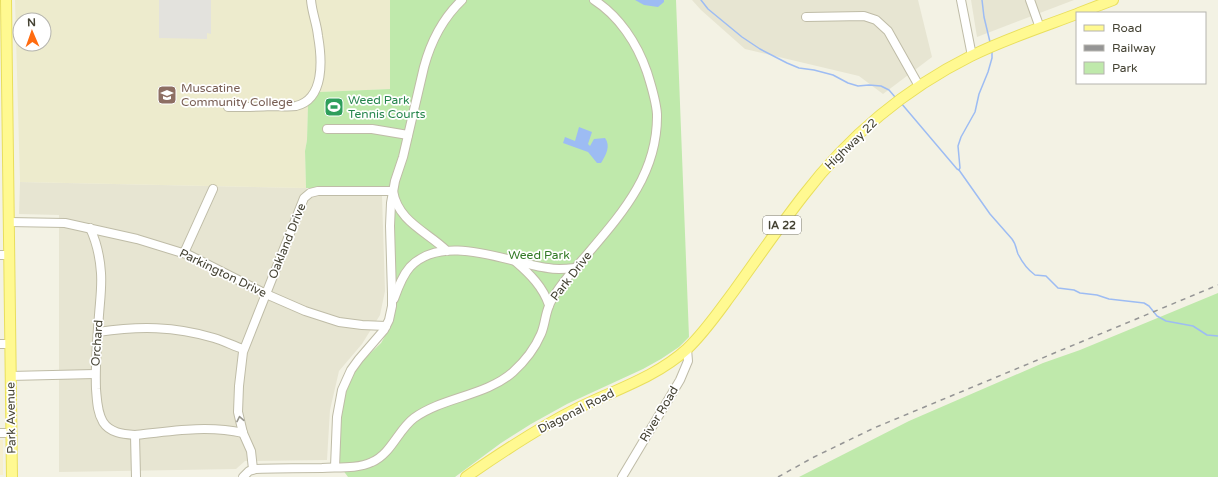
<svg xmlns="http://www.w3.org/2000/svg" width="1218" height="477" viewBox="0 0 1218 477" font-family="'Varela Round',sans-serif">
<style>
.residential{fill:#e7e5d2}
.commercial{fill:#f6efce}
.education{fill:#edebcd;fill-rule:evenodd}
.green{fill:#bfe9ab}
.parking{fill:#e3e2dd}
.water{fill:#9dbcf3}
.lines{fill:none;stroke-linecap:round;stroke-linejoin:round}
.stream{stroke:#9dbcf3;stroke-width:1.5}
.minor-casing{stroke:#bfbca7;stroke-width:10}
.major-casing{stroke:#e9df5d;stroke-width:12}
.minor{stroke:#fff;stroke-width:8}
.major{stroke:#fff991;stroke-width:10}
.rail{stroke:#959595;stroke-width:1.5;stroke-dasharray:5 5;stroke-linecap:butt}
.oneway{stroke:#99988f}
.labels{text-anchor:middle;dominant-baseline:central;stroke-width:3.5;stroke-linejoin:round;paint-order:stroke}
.shield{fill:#fff;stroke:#7d7b71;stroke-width:1}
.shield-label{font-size:11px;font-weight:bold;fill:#454334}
.education-label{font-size:12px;fill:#785e54;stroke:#fff;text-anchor:start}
.leisure-label{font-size:12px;fill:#27864d;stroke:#fff;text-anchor:start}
.street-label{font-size:12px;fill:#454334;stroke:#fff}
.park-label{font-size:12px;fill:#317925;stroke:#fff}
</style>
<rect width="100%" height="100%" fill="#f3f2e4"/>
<!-- residential -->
<g class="residential">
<polygon points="692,0 918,0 932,57 883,94 859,76 745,49 701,10"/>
<polygon points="971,0 1074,0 977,37"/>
<polygon points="20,182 306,188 315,196 382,196 385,291 380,315 362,344 339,371 330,410 327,460 245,461 236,469 59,472 59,215 19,214"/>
</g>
<!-- commercial -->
<rect class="commercial" x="0" y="440" width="3" height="35"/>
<!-- education -->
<path class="education" d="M15,0H390V89L319,92L308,104L307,140L305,151L306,188L20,182ZM20,20H44V44H20Z"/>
<!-- green -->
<g class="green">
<polygon points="390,0 676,0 689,337 679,347 661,359 643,369 567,404 531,424 501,443 455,477 348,477 337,462 339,413 345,388 358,365 381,343 391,326 389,188 306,188 305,151 307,140 308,104 319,92 390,89"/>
<polygon points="1218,293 1218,477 799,477 909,421 1043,363 1080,350"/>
</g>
<!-- parking -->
<polygon class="parking" points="159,0 211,0 211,34 207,33 207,39 159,38"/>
<!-- water -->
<g class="water">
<polygon points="635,0 664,0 664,2 658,7 644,5"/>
<path d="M579,127L592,132L588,144L590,146L594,139L605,138C611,146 606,155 601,163H597L588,152L563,143L565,137L575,141Z"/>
</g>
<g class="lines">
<!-- stream -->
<g class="stream">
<polyline points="701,0 708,9 742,37 760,49 787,63 799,68 814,70 833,75 848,83 858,86 869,85 881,86 889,90 895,97"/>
<polyline points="982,0 984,17 990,42"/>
<path d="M901,103L957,169L959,170L990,214L1012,239C1016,244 1016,249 1018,254C1022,262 1028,270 1035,275L1046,276L1058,288L1074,290L1080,293L1097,295L1109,299L1144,303L1149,306L1157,316L1166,321L1193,326L1207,335L1218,336"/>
<polyline points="959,170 960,168 958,146 961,137 975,112 979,94 988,72 992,58 992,52"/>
</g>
<defs>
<g id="minor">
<polyline points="961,0 972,56"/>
<polyline points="1030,0 1040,28"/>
<polyline points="806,17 864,16 876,20 888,31 919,86"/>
<path d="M228,107C242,107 256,107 271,106C279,106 288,107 296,106C325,99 322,59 318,36C317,24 312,13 311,0"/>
<polyline points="327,129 372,129 408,135"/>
<polyline points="9,222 65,223 137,239 189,255 266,294 305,311 339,322 362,325 386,326"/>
<path d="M90,228C97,243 100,257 101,273C102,287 100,301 99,315C97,340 95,364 96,389C97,400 97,412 103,422C110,433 123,434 135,435C171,431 208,425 243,433"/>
<polyline points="184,253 213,189"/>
<polyline points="0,255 9,255"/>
<path d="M516,262C530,274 543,287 549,305"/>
<path d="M394,299C398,288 402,276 410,267C443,232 509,263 548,268C557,270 566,269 575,268"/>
<path d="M98,332C139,326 174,326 214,338C224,341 234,346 243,349"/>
<polyline points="0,344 10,344"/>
<polyline points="10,376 95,374"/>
<polyline points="0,433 11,433"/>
<polyline points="135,435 136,477"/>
<path d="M335,467L337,417L342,390L351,370L359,359L384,330L389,320L392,306V294L390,226L391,203L395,181L403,157L424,67C431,41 442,19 462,0"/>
<path d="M253,469L251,451L243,433L238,412L239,386L243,352L304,198L310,193L318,191H393C398,222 428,232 447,251"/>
<path d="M243,477L249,471L256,469C278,468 300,468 322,468C338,467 357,469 372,462C391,454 398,430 414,418C443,397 486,396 513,372C524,362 535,348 541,334C545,325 545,315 549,306C551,299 556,293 560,287C569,274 580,263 590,251C625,210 658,171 657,114C656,100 651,85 647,72C637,43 619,16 594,0"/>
<polyline points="622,477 680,380 688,361 687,349"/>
</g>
<g id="major">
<polyline points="6,0 12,477"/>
<polyline points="1079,13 1113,0"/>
<path d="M466,477C502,452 538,428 576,409C614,390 655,378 687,349C705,332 719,311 734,291C757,259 779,227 803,196C848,137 905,89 971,56C1005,39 1042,27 1077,14"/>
</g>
</defs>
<!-- minor casing -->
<use href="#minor" class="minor-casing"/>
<!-- major casing -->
<use href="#major" class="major-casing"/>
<!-- minor -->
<use href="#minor" class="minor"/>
<!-- major -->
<use href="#major" class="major"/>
<!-- rail -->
<polyline class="rail" points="778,477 814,457 874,428 1218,285"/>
</g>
<!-- one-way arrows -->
<defs><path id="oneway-chevron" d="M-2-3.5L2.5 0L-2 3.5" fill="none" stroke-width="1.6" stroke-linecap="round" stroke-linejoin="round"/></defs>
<use class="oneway" href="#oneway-chevron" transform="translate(240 419) rotate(-101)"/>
<!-- icons -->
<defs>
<symbol id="university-square" viewBox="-11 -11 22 22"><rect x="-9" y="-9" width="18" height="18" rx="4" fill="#8d6e63" stroke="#fff"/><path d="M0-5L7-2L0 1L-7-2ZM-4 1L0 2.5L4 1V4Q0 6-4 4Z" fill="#fff"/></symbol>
<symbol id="stadium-square" viewBox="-11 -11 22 22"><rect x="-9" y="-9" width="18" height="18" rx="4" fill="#2e9e5b" stroke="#fff"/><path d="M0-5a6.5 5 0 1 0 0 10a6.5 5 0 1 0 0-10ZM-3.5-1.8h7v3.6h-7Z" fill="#fff"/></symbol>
</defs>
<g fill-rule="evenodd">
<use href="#university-square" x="156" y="84" width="22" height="22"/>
<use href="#stadium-square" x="323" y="96" width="22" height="22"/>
</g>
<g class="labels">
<!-- shield labels -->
<rect class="shield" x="763" y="216" width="38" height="18" rx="3"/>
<g class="shield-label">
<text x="782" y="225">IA 22</text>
</g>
<!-- education labels -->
<g class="education-label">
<text x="181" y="88">Muscatine<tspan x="181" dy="14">Community College</tspan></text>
</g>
<!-- leisure labels -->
<g class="leisure-label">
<text x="348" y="100">Weed Park<tspan x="348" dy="14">Tennis Courts</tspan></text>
</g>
<!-- street labels -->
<g class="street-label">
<text transform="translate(851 144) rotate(-44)">Highway 22</text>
<text transform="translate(287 241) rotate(-68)">Oakland Drive</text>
<text transform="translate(223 273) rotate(26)">Parkington Drive</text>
<text transform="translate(571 276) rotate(-52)">Park Drive</text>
<text transform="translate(97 343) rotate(-86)">Orchard</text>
<text transform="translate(576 411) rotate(-27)">Diagonal Road</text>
<text transform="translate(659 414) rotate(-59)">River Road</text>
<text transform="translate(11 418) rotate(-91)">Park Avenue</text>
</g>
<!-- park labels -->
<g class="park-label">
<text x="539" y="255">Weed Park</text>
</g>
</g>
<!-- legend -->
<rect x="1076" y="12" width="130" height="72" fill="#ffffff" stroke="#b5b4ae"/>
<rect x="1084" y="25" width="20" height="6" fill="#fff991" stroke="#b5b4ae"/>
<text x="1112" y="32" font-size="12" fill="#454334">Road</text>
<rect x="1084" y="45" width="20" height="6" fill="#959595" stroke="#b5b4ae"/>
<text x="1112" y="52" font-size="12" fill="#454334">Railway</text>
<rect x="1084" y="62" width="20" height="12" fill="#bfe9ab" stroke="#b5b4ae"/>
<text x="1112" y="72" font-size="12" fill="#454334">Park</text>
<!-- north arrow -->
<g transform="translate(32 32) rotate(358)"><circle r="19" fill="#ffffff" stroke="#b5b4ae"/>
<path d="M0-3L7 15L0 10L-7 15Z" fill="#ff6b0f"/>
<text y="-6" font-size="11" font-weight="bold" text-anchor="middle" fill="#454334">N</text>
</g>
</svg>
